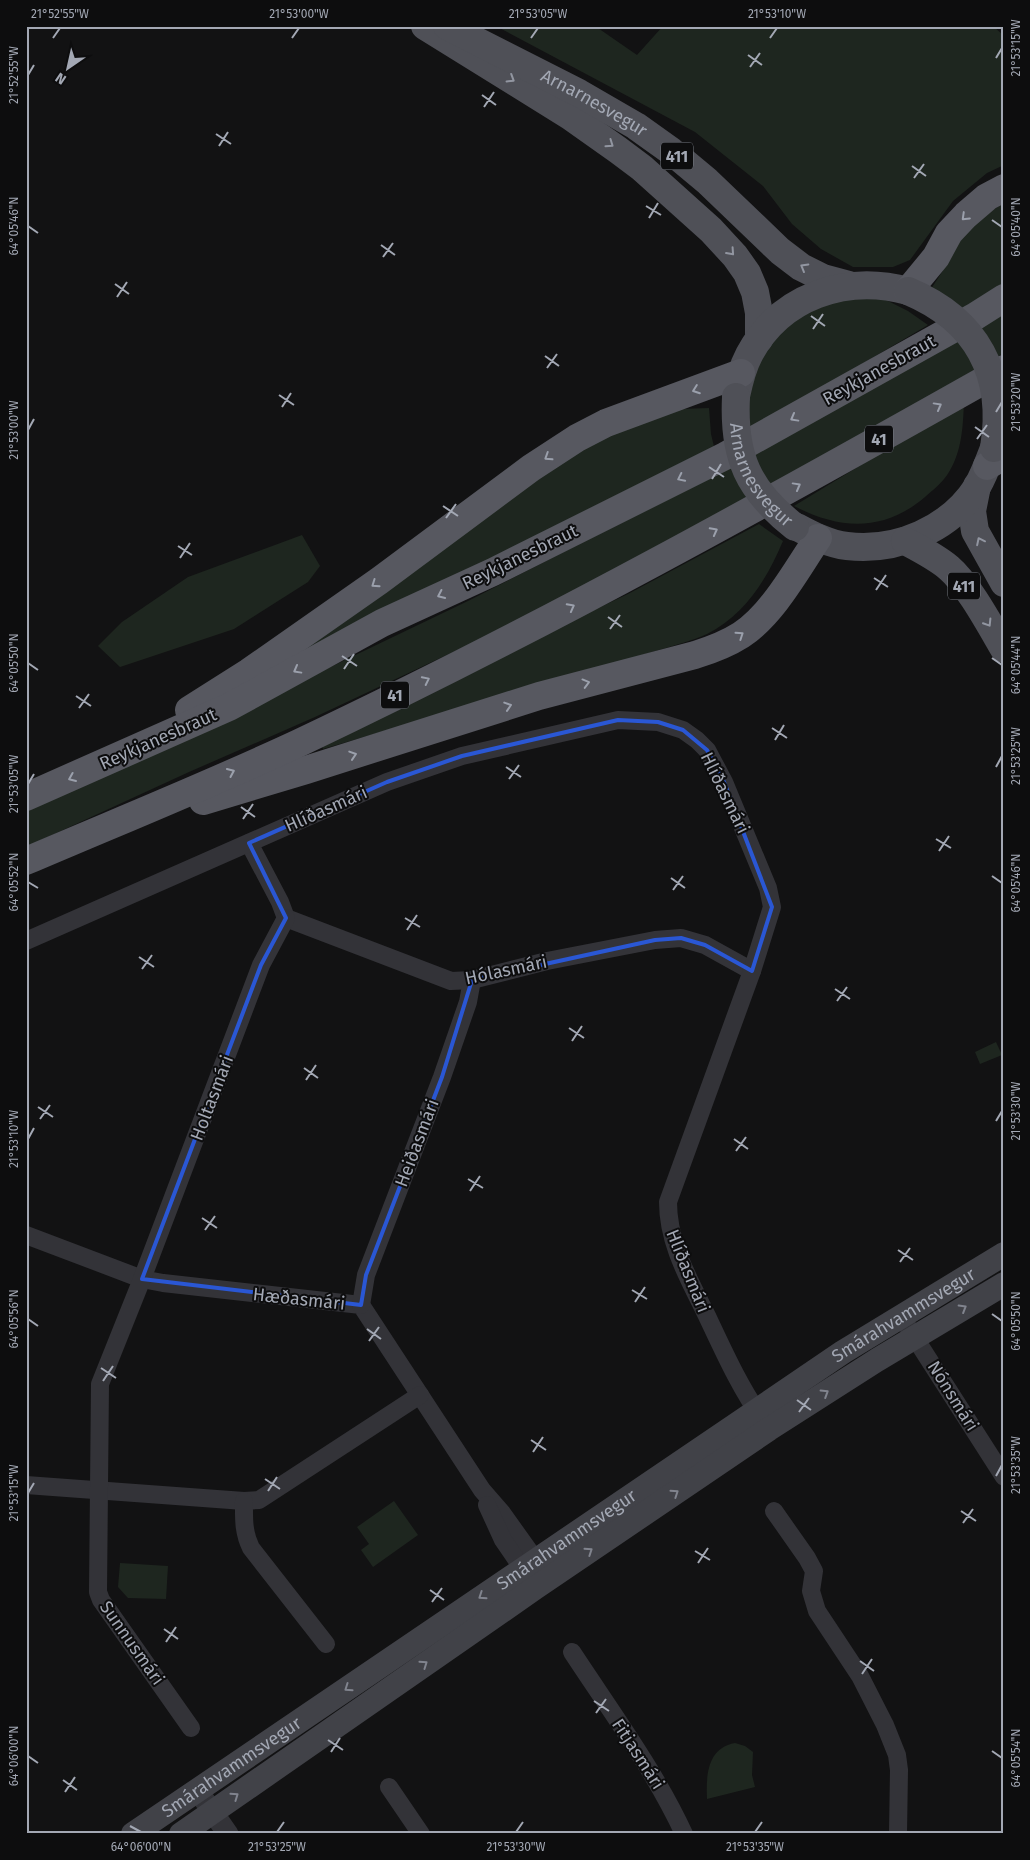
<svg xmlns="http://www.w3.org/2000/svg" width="1030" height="1860" viewBox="0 0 1030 1860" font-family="'Fira Sans',sans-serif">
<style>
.green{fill:#1e261f}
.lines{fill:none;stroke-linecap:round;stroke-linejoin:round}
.minor{stroke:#333338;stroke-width:18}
.tertiary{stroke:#333338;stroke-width:21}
.secondary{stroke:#414248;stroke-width:24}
.primary{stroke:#4f5057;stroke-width:28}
.trunk{stroke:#575860;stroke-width:28}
.primary-bridge{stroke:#4f5057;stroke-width:28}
.oneway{stroke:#9296a1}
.oneway2{stroke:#9ba0ac}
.oneway3{stroke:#81848e}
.marked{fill:none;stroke:#2a57d4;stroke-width:4;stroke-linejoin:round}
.ticks{fill:none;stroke:#a3a8b4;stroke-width:2}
.labels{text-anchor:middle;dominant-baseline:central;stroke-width:4;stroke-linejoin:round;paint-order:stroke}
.shield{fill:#0d0d0e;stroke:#767a82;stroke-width:1}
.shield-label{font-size:16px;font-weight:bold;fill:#a3a8b4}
.street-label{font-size:18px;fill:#a3a8b4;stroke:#0d0d0e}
.neatline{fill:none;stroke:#a3a8b4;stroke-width:2}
.ticks-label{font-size:12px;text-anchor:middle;fill:#a3a8b4}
</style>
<rect width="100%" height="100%" fill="#121213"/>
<!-- green -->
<g class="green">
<polygon points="496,26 595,26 637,55 663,26 993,26 1004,36 1004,165 987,173 953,201 910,260 893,267 853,267 821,249 792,224 763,186 695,132"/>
<polygon points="1004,203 1004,293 968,316 931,289 942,272 952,248 976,221"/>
<polygon points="823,298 882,298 908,311 928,325 745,433 744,384 773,332"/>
<polygon points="1004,311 1004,353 779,482 521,620 315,717 189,772 26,847 26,808 239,711 470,600 722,471"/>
<path d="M964,402C963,426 962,451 949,472C943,482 933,490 925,497C884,532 840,530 794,506Z"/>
<polygon points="709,408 711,434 716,455 376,623 261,667 567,456 602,435 680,409"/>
<path d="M759,524L783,541C767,579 745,615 707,634C692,641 675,645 659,650L323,749L321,742L426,689L628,594Z"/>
<polygon points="302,535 320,566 308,582 234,629 120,667 98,646 122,622 188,577"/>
<polygon points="996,1042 1002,1055 980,1064 975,1052"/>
<polygon points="394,1501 418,1535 373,1567 361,1550 369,1544 357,1527"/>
<polygon points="120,1563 168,1566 166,1599 128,1598 118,1587"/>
<path d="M735,1743L745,1746L753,1752L752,1775L755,1787L707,1799C706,1776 707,1748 735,1743Z"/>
</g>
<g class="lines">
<!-- minor -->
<g class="minor">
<polyline points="249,843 280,902 286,918 451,981 472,980 547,961 655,940 681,938 705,945 752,971"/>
<path d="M26,941L387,782L462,756L618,720L658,722L683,730L697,740L707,750L724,782L768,888L772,907L752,971L668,1202C668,1244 689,1279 707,1316C724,1352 740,1388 763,1420"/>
<polyline points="26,1235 142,1279 163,1283 361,1305 482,1490 502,1513 542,1569"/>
<polyline points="361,1305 366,1275 442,1077 468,1002 472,980"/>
<polyline points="908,1327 1004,1477"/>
<polyline points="26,1485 244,1501 259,1500 420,1395"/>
<path d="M244,1501C244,1518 243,1532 251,1548L326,1644"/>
<polyline points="487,1505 503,1540 530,1579"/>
<polyline points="774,1511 807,1558 814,1571 811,1591 817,1611 860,1676 885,1725 897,1755 899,1770 898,1834"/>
<path d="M572,1652C610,1710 655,1771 684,1834"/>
<polyline points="191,1728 101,1600 98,1592 100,1384 142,1279 261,965 286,918"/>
<polyline points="389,1787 421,1834"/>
</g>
<!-- tertiary -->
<polyline class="tertiary" points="198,1791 228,1834"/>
<!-- secondary -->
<g class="secondary">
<path id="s1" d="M133,1834L843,1352L1004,1254"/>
<polyline points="181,1834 535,1588 769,1429 877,1360 1004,1284"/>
</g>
<!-- primary -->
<g class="primary">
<polyline points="425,26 570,116 618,150 642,168 711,230 735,256 747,273 755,292 759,313 759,339"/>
<path id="s2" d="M447,26L579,93L636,126L671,151L707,181L780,251L801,267L823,278L849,285"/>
<path d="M736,396C739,382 742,368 749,355C780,296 846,274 908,291"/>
<polyline points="977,486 972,511 975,531 1004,583"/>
<path d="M797,527C812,535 829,544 847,546C897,552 950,529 977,487C984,475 989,461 994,448"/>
<path d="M905,541C920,549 936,557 949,568C968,584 991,627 1004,649"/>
</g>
<!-- trunk -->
<g class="trunk">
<polyline points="908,291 936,257 949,233 966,215 987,197 1004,188"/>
<polyline points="987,466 1004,456"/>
<polyline points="189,710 249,672 379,581 531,468 577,438 606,423 741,373"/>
<polyline points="26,797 229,707 382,623 493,572 725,456 974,317 1004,298"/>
<path d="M203,801L306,770L539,696L695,655C711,650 727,644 741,635C773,614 797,569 818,538"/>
<path d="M26,861C117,822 209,785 299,743C540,629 772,500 1004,369"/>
</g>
<!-- primary-bridge -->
<g class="primary-bridge">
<path d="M908,291C977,320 1006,374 994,448"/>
<path id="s3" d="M736,397C733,457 748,490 795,527"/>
</g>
</g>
<!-- one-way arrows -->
<defs><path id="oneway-chevron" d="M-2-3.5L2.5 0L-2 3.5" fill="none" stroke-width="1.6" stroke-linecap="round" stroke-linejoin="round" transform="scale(1.25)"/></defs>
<g class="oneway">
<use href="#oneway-chevron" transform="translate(511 79) rotate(32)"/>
<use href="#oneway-chevron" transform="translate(610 144) rotate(35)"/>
<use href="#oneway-chevron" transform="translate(731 252) rotate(48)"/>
<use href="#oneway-chevron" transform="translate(804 267) rotate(-150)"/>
<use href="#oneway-chevron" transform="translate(980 541) rotate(-116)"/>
<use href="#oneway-chevron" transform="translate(988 623) rotate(58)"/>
</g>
<g class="oneway2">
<use href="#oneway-chevron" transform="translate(965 217) rotate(136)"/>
<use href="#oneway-chevron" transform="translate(696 390) rotate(160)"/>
<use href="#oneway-chevron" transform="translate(938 406) rotate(-29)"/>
<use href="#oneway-chevron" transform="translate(794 418) rotate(151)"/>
<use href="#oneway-chevron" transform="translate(548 457) rotate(147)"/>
<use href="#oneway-chevron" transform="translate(681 478) rotate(154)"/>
<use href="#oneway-chevron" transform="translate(797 486) rotate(-29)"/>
<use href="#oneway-chevron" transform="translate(714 531) rotate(-28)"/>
<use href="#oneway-chevron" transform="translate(375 584) rotate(145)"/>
<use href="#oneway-chevron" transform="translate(441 595) rotate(155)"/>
<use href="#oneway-chevron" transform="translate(571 607) rotate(-28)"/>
<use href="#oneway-chevron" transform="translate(740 635) rotate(-34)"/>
<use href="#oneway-chevron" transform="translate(297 670) rotate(151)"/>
<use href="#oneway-chevron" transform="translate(426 680) rotate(-26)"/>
<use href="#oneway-chevron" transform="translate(586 683) rotate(-15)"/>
<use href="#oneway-chevron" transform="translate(508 706) rotate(-18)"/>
<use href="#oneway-chevron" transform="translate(353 755) rotate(-18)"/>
<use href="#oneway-chevron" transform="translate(231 772) rotate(-24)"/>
<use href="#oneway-chevron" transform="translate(72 778) rotate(157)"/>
</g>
<g class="oneway3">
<use href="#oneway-chevron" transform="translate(963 1308) rotate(-31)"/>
<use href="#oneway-chevron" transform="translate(825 1393) rotate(-32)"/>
<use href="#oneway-chevron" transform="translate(675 1493) rotate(-34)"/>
<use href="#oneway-chevron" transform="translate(589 1551) rotate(-34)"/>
<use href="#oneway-chevron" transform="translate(482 1596) rotate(146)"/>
<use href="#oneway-chevron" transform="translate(424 1664) rotate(-35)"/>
<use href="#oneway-chevron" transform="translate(348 1688) rotate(145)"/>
<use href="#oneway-chevron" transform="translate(235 1796) rotate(-35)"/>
</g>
<!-- marked area -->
<path class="marked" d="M618,720L658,722L683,730L707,750L724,782L772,907L752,971L705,945L681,938L655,940L472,980L442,1077L366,1275L361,1305L142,1279L261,965L286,918L249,843L387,782L462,756Z"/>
<!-- ticks -->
<path class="ticks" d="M53,38L60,28M292,38L299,28M531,38L538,28M770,38L777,28M748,55L762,65M996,58L1002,48M750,67L760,53M28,75L34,65M482,95L496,105M484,107L494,92M216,134L231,144M219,146L228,132M912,166L926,176M914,178L924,164M646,206L661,215M649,218L658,203M992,220L1002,227M28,226L38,233M381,245L395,255M383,257L393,243M115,284L129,294M117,297L127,282M811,316L825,326M813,329L823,314M545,356L559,366M547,368L557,354M279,395L294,405M282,407L291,393M996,412L1002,402M975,427L989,437M28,430L34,419M977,439L987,425M709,467L724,477M712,479L721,464M443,506L458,516M446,518L456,504M178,546L192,555M180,558L190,543M874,578L888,587M876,590L886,575M608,617L622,627M610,629L620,615M342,656L357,666M992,658L1002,665M28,663L38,670M344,669L354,654M76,696L91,706M79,708L89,694M772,728L787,738M775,740L784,725M506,767L521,777M996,767L1002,756M509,779L519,765M28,784L34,774M241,807L255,817M243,819L253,804M936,839L951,848M939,851L949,836M992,876L1002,883M671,878L685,888M28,882L38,888M673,890L683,876M405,918L420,927M407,930L417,915M139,957L154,967M142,969L152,955M835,989L850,999M837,1001L847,987M569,1028L584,1038M572,1041L582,1026M304,1068L318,1078M306,1080L316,1065M38,1107L53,1117M40,1119L50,1105M996,1121L1002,1111M28,1139L34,1128M734,1139L748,1149M736,1151L746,1137M468,1179L483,1188M470,1191L480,1176M202,1218L217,1228M205,1230L215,1216M898,1250L913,1260M900,1262L910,1248M632,1290L647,1299M635,1302L645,1287M992,1314L1002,1321M28,1319L38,1326M367,1329L381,1339M369,1341L379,1327M101,1368L116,1378M103,1381L113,1366M797,1400L811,1410M799,1412L809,1398M531,1440L546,1450M533,1452L543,1437M996,1476L1002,1465M265,1479L280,1489M268,1491L277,1477M28,1493L34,1483M961,1511L976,1521M963,1523L973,1509M695,1551L710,1560M698,1563L708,1548M430,1590L444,1600M432,1602L442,1588M164,1629L178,1639M166,1642L176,1627M860,1661L874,1671M862,1674L872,1659M594,1701L609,1711M596,1713L606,1699M328,1740L343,1750M992,1751L1002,1758M331,1752L340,1738M28,1756L38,1763M63,1780L77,1790M65,1792L75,1777M130,1826L141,1832M277,1832L284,1822M516,1832L523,1822M755,1832L762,1822"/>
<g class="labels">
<!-- shield labels -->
<g class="shield">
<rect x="661" y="142.5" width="32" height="27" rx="4"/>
<rect x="865" y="425.5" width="28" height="27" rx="4"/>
<rect x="948" y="572.5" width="32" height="27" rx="4"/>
<rect x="381" y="681.5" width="28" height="27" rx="4"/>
</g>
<g class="shield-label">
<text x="677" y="156">411</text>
<text x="879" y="439">41</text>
<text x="964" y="586">411</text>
<text x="395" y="695">41</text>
</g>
<!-- street labels -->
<g class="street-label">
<text stroke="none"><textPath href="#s2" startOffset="166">Arnarnesvegur</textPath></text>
<text transform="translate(879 370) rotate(-29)">Reykjanesbraut</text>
<text stroke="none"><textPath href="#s3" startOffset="85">Arnarnesvegur</textPath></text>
<text transform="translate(520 557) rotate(-26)">Reykjanesbraut</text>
<text transform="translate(158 739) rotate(-24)">Reykjanesbraut</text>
<text transform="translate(725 793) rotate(64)">Hlíðasmári</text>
<text transform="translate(326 809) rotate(-24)">Hlíðasmári</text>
<text transform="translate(506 970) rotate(-12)">Hólasmári</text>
<text transform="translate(212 1098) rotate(-69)">Holtasmári</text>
<text transform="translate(417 1143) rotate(-69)">Heiðasmári</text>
<text transform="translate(688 1271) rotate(68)">Hlíðasmári</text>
<text transform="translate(299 1299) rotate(6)">Hæðasmári</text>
<text stroke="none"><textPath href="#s1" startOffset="929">Smárahvammsvegur</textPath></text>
<text transform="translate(953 1396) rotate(58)">Nónsmári</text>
<text stroke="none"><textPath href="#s1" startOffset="524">Smárahvammsvegur</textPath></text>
<text transform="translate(132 1643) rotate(55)">Sunnusmári</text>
<text transform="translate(638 1754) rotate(57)">Fitjasmári</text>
<text stroke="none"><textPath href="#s1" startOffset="119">Smárahvammsvegur</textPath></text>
</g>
</g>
<!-- border -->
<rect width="1030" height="1860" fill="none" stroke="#0d0d0e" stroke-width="55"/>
<!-- north arrow -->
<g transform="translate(68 68) rotate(214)" stroke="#0d0d0e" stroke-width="4" paint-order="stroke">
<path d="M0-4L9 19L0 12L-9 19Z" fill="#a3a8b4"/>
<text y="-8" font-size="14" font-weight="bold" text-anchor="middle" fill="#a3a8b4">N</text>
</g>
<rect x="28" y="28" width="974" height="1804" class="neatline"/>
<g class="ticks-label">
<text x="60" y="18">21°52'55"W</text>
<text x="299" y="18">21°53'00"W</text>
<text x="538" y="18">21°53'05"W</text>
<text x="777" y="18">21°53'10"W</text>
<text transform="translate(1016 48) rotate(-90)" y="4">21°53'15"W</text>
<text transform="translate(14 75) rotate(-90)" y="4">21°52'55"W</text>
<text transform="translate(14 226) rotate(-90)" y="4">64°05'46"N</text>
<text transform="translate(1016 227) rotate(-90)" y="4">64°05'40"N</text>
<text transform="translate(1016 402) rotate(-90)" y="4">21°53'20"W</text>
<text transform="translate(14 430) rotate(-90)" y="4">21°53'00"W</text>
<text transform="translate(14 663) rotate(-90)" y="4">64°05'50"N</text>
<text transform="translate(1016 665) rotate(-90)" y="4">64°05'44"N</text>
<text transform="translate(1016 756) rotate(-90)" y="4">21°53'25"W</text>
<text transform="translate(14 784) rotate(-90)" y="4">21°53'05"W</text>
<text transform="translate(14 882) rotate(-90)" y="4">64°05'52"N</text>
<text transform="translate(1016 883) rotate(-90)" y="4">64°05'46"N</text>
<text transform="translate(1016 1111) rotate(-90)" y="4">21°53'30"W</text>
<text transform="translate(14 1139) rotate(-90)" y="4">21°53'10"W</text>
<text transform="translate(14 1319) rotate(-90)" y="4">64°05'56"N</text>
<text transform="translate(1016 1321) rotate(-90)" y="4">64°05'50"N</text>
<text transform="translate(1016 1465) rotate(-90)" y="4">21°53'35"W</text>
<text transform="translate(14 1493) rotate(-90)" y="4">21°53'15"W</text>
<text transform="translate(14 1756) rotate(-90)" y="4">64°06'00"N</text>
<text transform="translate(1016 1758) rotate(-90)" y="4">64°05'54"N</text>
<text x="141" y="1851">64°06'00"N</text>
<text x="277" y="1851">21°53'25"W</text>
<text x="516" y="1851">21°53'30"W</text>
<text x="755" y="1851">21°53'35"W</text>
</g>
</svg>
